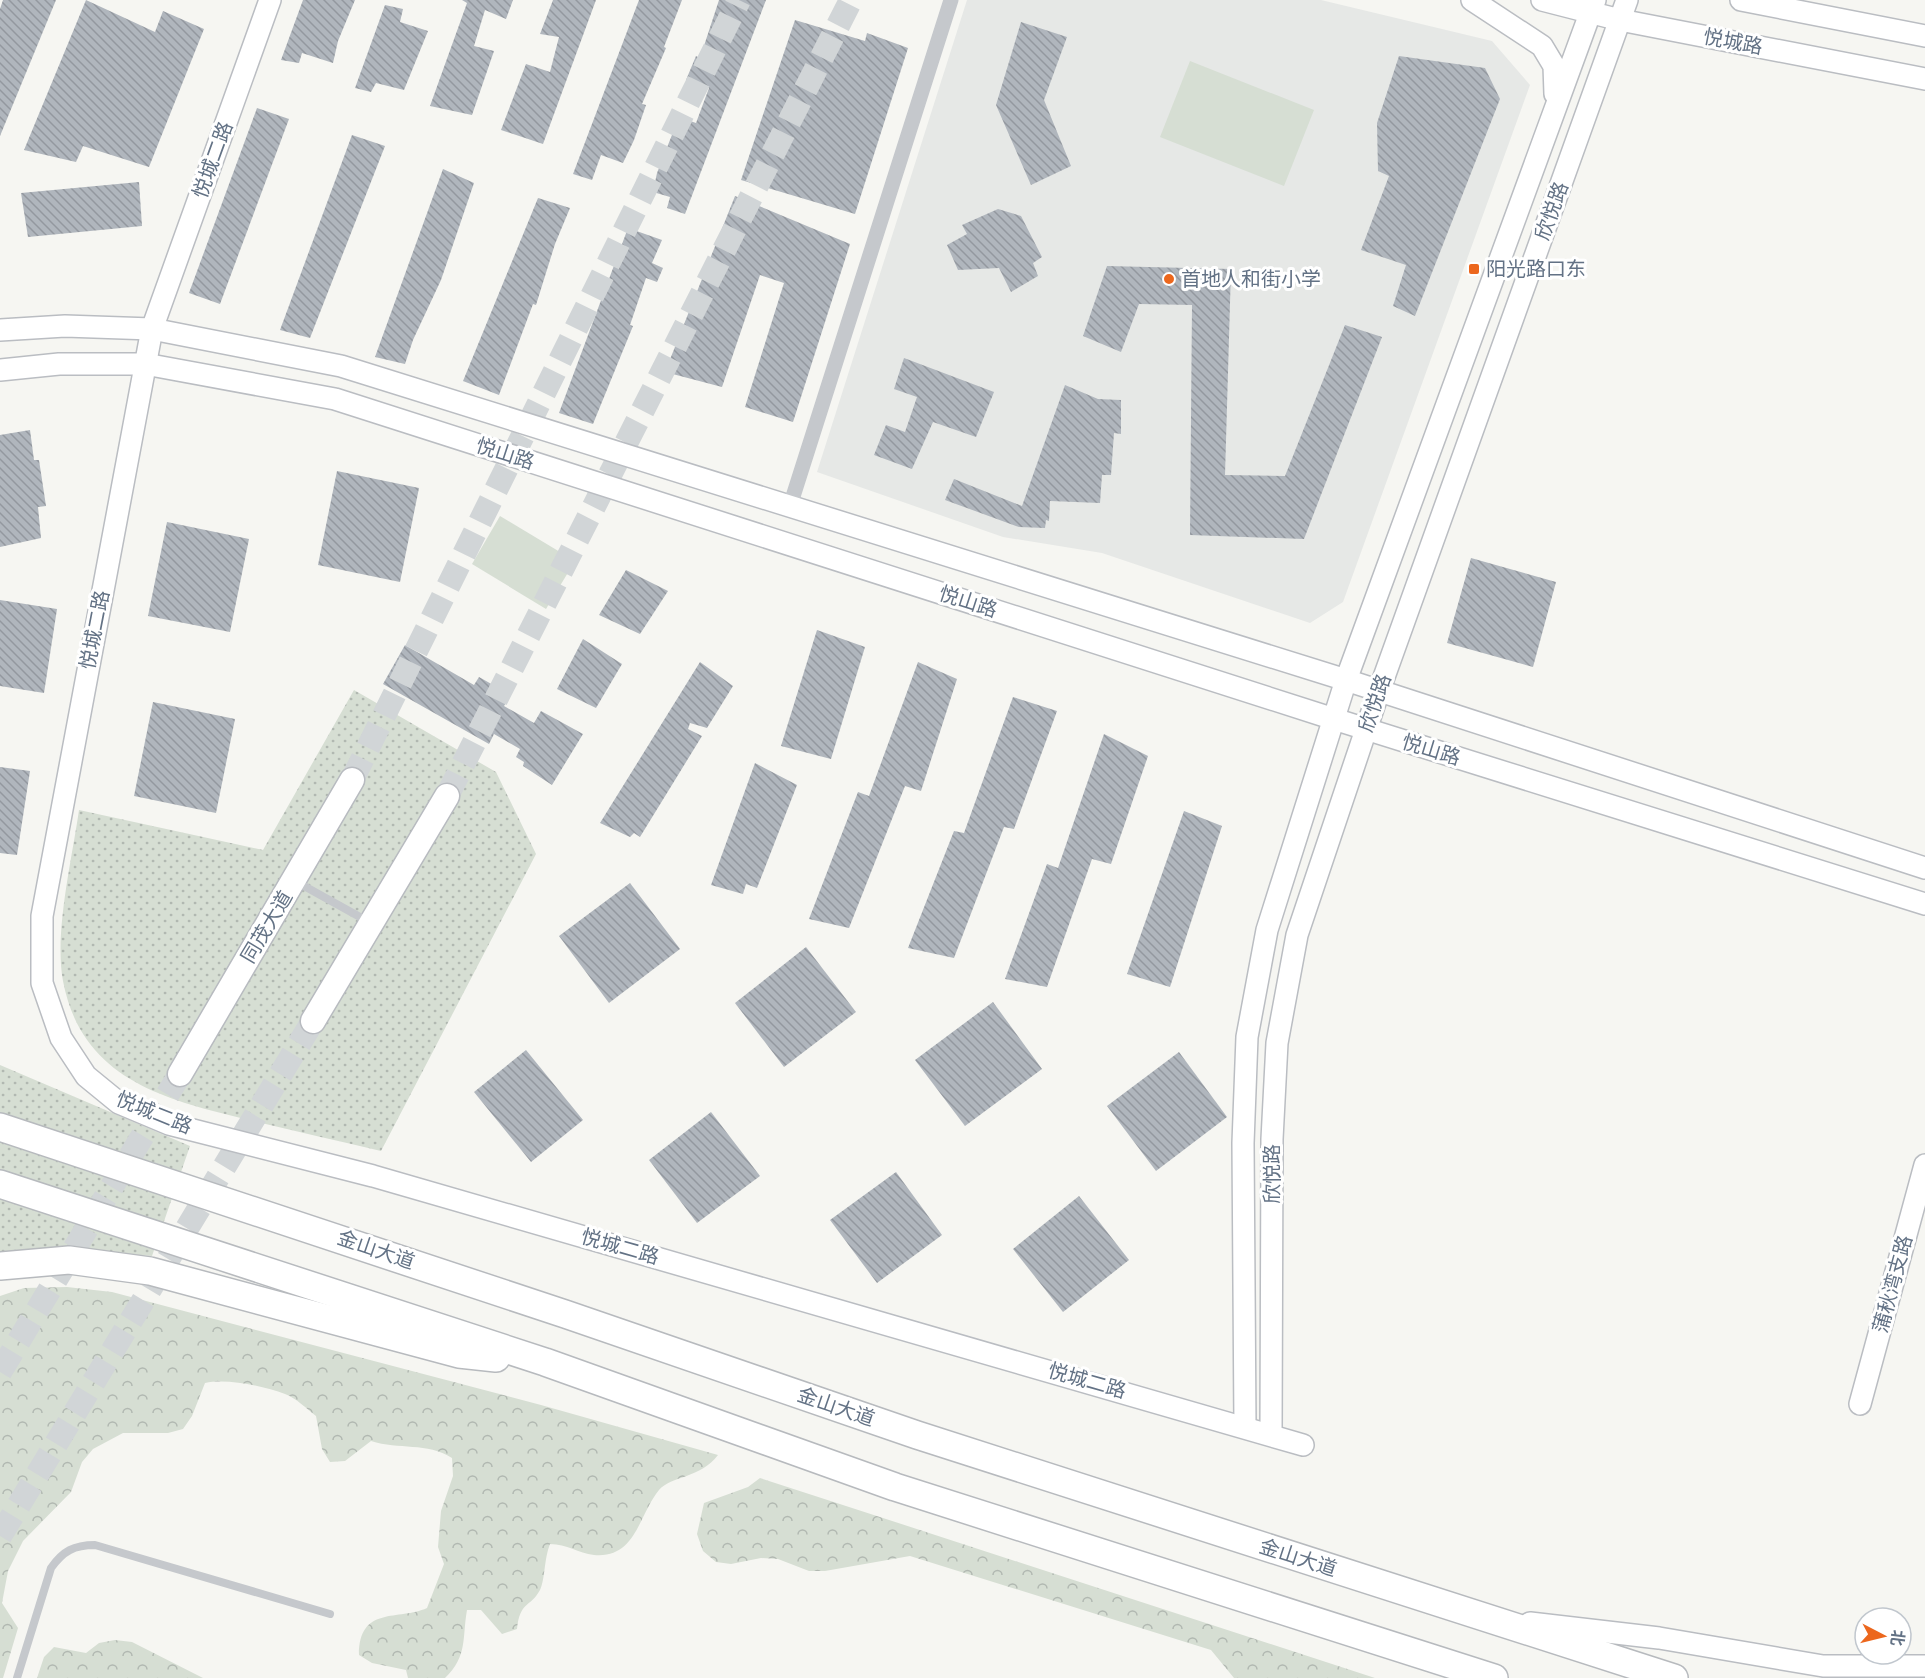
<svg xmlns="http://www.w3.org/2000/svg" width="1925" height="1678" viewBox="0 0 1925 1678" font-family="Karla,'Noto Sans SC',sans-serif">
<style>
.built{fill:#e6e8e6}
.grass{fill:url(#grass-dots)}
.forest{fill:url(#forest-crowns)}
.park{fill:#d6ded3}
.building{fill:url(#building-back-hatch)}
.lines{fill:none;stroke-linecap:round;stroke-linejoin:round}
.primary-tunnel{stroke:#d1d5d7;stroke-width:24;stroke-dasharray:24 12;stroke-linecap:butt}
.secondary-casing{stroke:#babdc2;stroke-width:24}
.primary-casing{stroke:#b8bbc0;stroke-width:27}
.highway-casing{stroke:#b7babe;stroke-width:30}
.lane{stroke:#c5c8cc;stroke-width:8}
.street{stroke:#c5c8cc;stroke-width:15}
.secondary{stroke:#fff;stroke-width:21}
.primary{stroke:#fff;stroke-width:24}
.highway{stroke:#fff;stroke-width:27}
.poi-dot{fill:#ec671d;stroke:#fff;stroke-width:2}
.labels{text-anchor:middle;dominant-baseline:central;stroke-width:6;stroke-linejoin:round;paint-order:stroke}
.street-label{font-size:20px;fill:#637285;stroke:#fff}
.poi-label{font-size:20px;fill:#637285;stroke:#fff;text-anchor:start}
</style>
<defs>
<pattern id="grass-dots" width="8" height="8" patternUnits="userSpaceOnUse" patternTransform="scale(1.5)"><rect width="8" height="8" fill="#d6ded3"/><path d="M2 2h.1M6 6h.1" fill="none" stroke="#b1b8b1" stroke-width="1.8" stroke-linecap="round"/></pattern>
<pattern id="forest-crowns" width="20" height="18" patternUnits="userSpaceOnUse" patternTransform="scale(1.5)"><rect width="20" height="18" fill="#d6ded3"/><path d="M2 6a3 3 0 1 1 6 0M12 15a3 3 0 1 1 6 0" fill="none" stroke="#b1b8b1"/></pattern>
<pattern id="building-back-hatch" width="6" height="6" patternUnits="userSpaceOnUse" patternTransform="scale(1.5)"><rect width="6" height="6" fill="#b0b6bd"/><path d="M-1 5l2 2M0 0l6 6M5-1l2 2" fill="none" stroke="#93989f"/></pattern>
</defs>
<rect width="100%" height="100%" fill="#f6f6f2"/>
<!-- built -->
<polygon class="built" points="967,0 1321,0 1492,41 1530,85 1343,602 1310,623 1102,553 1003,537 817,472"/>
<!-- grass -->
<g class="grass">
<path d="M354,690L496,772L536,854L381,1151C338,1141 296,1131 253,1121C167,1100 82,1081 63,981C54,933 72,859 79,810L263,850Z"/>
<polygon points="0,1065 190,1146 152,1256 43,1249 0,1260"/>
</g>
<!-- forest -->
<g class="forest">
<path d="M67,1287L112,1292L541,1405L718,1455C701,1478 671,1476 659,1490C639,1514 636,1559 594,1555C578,1553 567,1544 550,1544C544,1559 545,1580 540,1590C530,1608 520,1601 517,1629L502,1634L481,1610H467C462,1638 468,1656 445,1678H408L406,1670L372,1663L359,1655C359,1605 399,1621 427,1608L444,1564L438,1547L441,1511L453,1476L452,1458C427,1442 399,1450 371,1441L345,1461L330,1462L322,1449L316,1416C307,1409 296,1398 285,1394C263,1386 227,1378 205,1383L192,1416L183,1429L168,1433H123L93,1449L82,1462L71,1492L23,1541L8,1571L2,1603L18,1628L3,1678H0V1296L24,1288Z"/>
<polygon points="760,1478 1375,1678 1234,1678 1211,1650 910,1556 825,1571 809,1571 778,1559 761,1558 731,1564 716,1562 703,1551 697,1534 704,1503 748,1487"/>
<polygon points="115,1640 132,1642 203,1678 37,1678 44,1657 54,1647 86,1653 99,1643"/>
</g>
<!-- park -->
<g class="park">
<polygon points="1190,61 1314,110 1284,186 1160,137"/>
<polygon points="500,516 575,561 546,609 472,564"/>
</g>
<!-- building -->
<g class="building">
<polygon points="3,0 56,0 0,136 0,9"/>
<polygon points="86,0 155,32 163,11 204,29 149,167 83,146 76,162 24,150"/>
<polygon points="303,0 355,0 338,41 333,63 302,53 299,63 281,60"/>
<polygon points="462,0 513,0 506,19 485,10 474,46 494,51 472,115 430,106 467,3"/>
<polygon points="553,0 596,0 543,144 501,130 526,64 550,72 559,37 540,34"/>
<polygon points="639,0 682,0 664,47 666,48 642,104 646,105 634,140 623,163 601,155 592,180 573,174"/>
<polygon points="719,0 766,0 685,214 667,208 670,197 653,192 657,173 679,117 696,123 709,88 686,80 696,56 700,58"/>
<polygon points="385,5 403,9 400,22 428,31 404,90 376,83 371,92 355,88"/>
<polygon points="795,20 865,41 867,33 908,48 855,214 741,180"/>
<polygon points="1021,22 1067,37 1044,100 1071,166 1031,185 996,105"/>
<polygon points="1399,56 1485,68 1500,99 1415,316 1393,306 1406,265 1361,250 1389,176 1378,171 1377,123"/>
<polygon points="257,108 289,119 220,304 189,293"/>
<polygon points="352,135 385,146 310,338 280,330"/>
<polygon points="443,169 474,183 441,280 413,340 405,364 375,357"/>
<polygon points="139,182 142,226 28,237 21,193"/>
<polygon points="735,196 850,244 793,422 745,407 784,283 760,275 722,387 665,372"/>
<polygon points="538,198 570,208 555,244 536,305 533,304 499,395 463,381"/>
<polygon points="998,209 1021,216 1042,257 1033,263 1038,276 1011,292 999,268 958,270 947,245 967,234 962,225"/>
<polygon points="628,228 662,240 652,263 663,268 657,282 646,278 630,325 633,326 593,424 559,413"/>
<polygon points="1107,266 1231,269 1225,475 1285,476 1345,325 1382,337 1304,539 1190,535 1192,305 1139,304 1121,352 1083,336"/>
<polygon points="904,358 994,392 976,437 933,422 912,469 874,455 886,425 905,432 917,397 894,389"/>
<polygon points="1065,385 1098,399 1121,400 1121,434 1114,433 1111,475 1102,475 1100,503 1050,501 1049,521 1046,520 1045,528 1019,527 945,500 954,479 1022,506"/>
<polygon points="30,430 34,460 39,460 46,506 38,507 41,538 0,547 0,435"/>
<polygon points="337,471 419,488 400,582 318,565"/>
<polygon points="167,522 249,539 230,632 148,616"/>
<polygon points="1471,558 1556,582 1533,667 1447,643"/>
<polygon points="626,570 668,591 640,634 599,615"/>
<polygon points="0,600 57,609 44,693 0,686"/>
<polygon points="817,630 865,647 831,759 781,746"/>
<polygon points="583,639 622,664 596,708 557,689"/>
<polygon points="405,645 474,685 479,677 511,695 504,706 534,723 541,711 583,734 552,785 523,766 524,762 516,757 520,749 494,734 489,744 383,684"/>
<polygon points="700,662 733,686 707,728 690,723 688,729 702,736 640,837 634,833 630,837 600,823"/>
<polygon points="918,662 957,679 921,791 905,786 849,928 809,919 858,792 869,796"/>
<polygon points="1013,697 1057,711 1014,829 1004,827 954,958 908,948 954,831 964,833"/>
<polygon points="153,702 235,719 216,813 134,796"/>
<polygon points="1104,734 1148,756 1111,864 1092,859 1047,987 1005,979 1047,864 1058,868"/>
<polygon points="755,763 797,785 757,888 746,884 743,894 711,885"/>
<polygon points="0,767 30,771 17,855 0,853"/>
<polygon points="1184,811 1222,826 1170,987 1127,974"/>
<polygon points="630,883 680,949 609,1003 559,936"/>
<polygon points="806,947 856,1012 784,1067 735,1003"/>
<polygon points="993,1002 1042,1069 965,1126 915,1060"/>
<polygon points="526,1050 583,1120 531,1162 474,1092"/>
<polygon points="1179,1052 1227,1117 1156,1171 1107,1106"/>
<polygon points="711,1112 760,1176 697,1223 649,1160"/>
<polygon points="896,1172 942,1235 877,1283 830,1220"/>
<polygon points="1079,1196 1129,1260 1063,1312 1013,1249"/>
</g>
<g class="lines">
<!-- primary-tunnel -->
<g class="primary-tunnel">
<polyline points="352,780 739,0"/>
<polyline points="447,796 851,0"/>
<polyline points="0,1372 180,1074"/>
<polyline points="0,1536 313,1021"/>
</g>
<defs>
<g id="secondary">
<polyline points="270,0 152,329 42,916 42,983 61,1038 86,1076 119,1103 169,1124 373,1176 1303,1445"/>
<polyline points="1472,0 1542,46 1554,66 1555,94"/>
<polyline points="1542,0 1620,20 1925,79"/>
<polyline points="1741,0 1925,36"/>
<polyline points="0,330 65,326 152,329 341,366 1346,680 1925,868"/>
<polyline points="0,370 59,364 145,364 335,399 1334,719 1925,904"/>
<polyline points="1860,1404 1925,1165"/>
<polyline points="1245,1426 1243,1143 1247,1037 1267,930 1346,680 1595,0"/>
<polyline points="1271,1434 1272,1139 1277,1043 1297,935 1379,691 1627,0"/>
<polyline points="1530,1623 1659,1638 1823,1666 1925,1666"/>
</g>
<g id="primary">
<polyline points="313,1021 447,796"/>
<polyline points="180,1074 352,780"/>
</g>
<g id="highway">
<polyline points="0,1127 565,1314 917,1435 1674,1678"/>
<polyline points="0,1184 545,1362 895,1487 1494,1678"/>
<polyline points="0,1266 69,1260 150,1271 459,1354 496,1358"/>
</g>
</defs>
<!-- secondary casing -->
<use href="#secondary" class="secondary-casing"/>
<!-- primary casing -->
<use href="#primary" class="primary-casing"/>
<!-- highway casing -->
<use href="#highway" class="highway-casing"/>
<!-- lane -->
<g class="lane">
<polyline points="295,881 369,922"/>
<path d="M17,1678L51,1568C63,1551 74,1545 95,1545L330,1614"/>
</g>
<!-- street -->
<polyline class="street" points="790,506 951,0"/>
<!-- secondary -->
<use href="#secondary" class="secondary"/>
<!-- primary -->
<use href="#primary" class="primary"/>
<!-- highway -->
<use href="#highway" class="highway"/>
</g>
<!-- markers -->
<g class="poi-dot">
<rect x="1468" y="263" width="12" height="12" rx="3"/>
<circle cx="1169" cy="279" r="6"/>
</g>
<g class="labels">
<!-- street labels -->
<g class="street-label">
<text transform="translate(1733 42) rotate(11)">悦城路</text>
<text transform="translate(213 160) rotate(-70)">悦城二路</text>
<text transform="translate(1552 211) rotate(-70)">欣悦路</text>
<text transform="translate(505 454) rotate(18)">悦山路</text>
<text transform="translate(968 602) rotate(18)">悦山路</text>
<text transform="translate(95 630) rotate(-79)">悦城二路</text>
<text transform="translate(1375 703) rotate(-71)">欣悦路</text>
<text transform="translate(1431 750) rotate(17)">悦山路</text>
<text transform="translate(267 927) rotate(-59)">同茂大道</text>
<text transform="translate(154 1113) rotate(22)">悦城二路</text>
<text transform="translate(1272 1174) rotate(-90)">欣悦路</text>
<text transform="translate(620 1247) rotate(16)">悦城二路</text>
<text transform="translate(376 1250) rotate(19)">金山大道</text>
<text transform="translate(1893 1284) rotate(-75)">蒲秋湾支路</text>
<text transform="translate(1087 1381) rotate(16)">悦城二路</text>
<text transform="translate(836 1407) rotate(19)">金山大道</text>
<text transform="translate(1298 1558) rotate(18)">金山大道</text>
</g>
<!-- poi labels -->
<g class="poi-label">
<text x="1486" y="269">阳光路口东</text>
<text x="1181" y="279">首地人和街小学</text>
</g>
</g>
<!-- north arrow -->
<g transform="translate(1883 1636) rotate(97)"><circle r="28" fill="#ffffff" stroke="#c1c7ce" stroke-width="1.5"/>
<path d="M0-4.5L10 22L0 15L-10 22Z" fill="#ec671d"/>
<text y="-9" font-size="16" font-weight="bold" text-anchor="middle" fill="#637285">北</text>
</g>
</svg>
